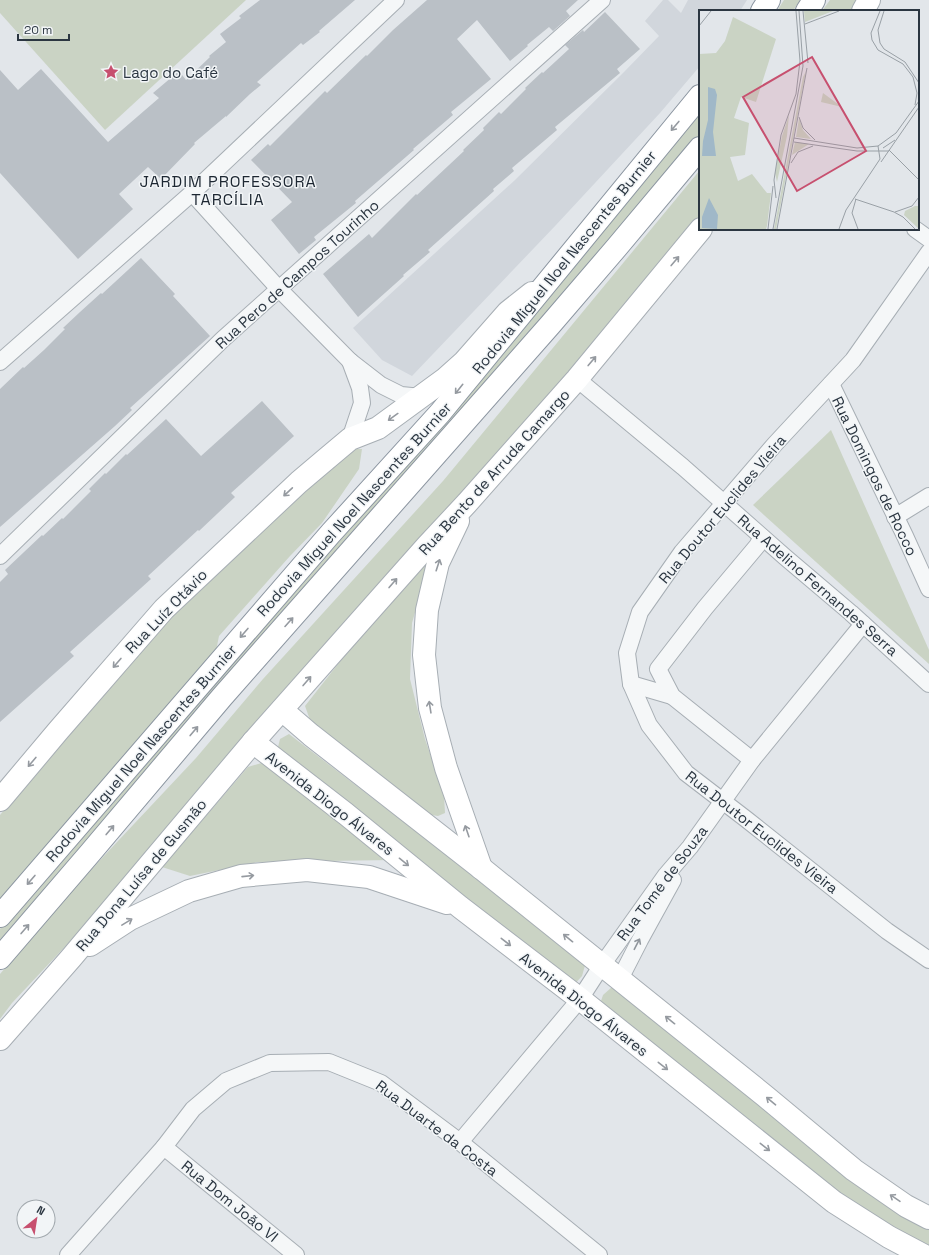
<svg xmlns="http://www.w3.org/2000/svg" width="929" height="1255" viewBox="0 0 929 1255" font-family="'Space Grotesk',sans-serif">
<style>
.built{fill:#d1d6dc}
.green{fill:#cad3c4}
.building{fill:#bac0c6}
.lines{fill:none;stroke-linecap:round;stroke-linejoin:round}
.street-casing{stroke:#a7aeb4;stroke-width:18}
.secondary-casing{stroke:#a7aeb4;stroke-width:24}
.highway-casing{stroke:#8b95a0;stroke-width:24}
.street{stroke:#f5f7f8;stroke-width:16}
.secondary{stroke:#fff;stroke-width:22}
.highway{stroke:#fff;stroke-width:22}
.oneway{stroke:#959aa0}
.oneway2{stroke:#90969c}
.labels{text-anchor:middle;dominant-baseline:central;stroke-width:3;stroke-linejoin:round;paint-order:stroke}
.poi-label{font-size:15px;fill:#2b3641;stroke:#f2f5f7;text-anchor:start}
.street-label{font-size:15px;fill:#2b3641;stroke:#f2f5f7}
.neighbourhood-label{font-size:16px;letter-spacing:1px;fill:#1d2732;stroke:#f2f5f7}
.inset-road{fill:none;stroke:#99a0a6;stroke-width:1}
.view{fill:#c7506f;fill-opacity:0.15;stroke:#c7506f;stroke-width:2}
.inset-edge{fill:none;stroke:#2b3641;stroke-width:2}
</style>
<rect width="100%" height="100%" fill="#e2e6ea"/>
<!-- built -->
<polygon class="built" points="663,0 668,0 681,13 688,0 747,0 740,11 700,11 700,66 660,113 556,225 412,376 382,360 353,328 515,180 624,72 659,36 645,21"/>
<!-- green -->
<g class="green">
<polygon points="0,0 246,0 105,130 0,13"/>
<polygon points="784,0 800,0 793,11 777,11"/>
<polygon points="830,0 857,0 851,11 822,11"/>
<polygon points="700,112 700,136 578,279 0,940 0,929"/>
<polygon points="700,170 700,217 497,457 124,884 12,1003 0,1019 0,974 87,874 196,758 263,679 443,481"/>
<polygon points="831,430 929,650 929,664 753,505"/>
<polygon points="349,449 362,449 359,469 322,523 290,556 219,636 216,651 155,720 85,805 0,902 0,815 165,622"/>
<polygon points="443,534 424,581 412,623 410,679 425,739 444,795 445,813 438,816 425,814 314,731 305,706 375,617"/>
<polygon points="289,734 586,962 582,976 573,986 277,751 280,739"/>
<polygon points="268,761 392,860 258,862 190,876 162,867 248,767"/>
<polygon points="612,987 929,1227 929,1246 847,1201 599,1007 603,995"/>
</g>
<!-- building -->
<g class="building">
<polygon points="260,0 355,0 319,31 320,32 303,45 301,43 257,82 261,85 250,94 226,117 226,116 194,143 195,144 161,179 148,167 119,194 133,209 78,259 0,173 0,70 18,90 41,69 108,142 159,98 153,93 179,71 186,80 210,57 209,56 226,42 220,34 241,18 239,16"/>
<polygon points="427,0 578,0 566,11 570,16 553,31 549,27 527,45 528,46 510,61 477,20 457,39 491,79 451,112 453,115 413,149 414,150 355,201 356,203 314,237 316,240 299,254 271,220 292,202 251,160 268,144 270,146 325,91 327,93 366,55 367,56 393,30"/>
<polygon points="605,12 640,49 617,69 620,73 555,127 557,130 512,168 514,171 493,189 494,191 428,250 430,252 403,275 404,276 358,317 323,274 369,234 372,238 416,194 417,195 464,151 463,150 484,130 483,128 499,112 501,114 526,89 525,88 542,72 543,73 569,49 565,45 583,30 584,32"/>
<polygon points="141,258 175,294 173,296 210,336 130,408 132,410 115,426 0,527 0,389 23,367 24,368 44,350 65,329 63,328 80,312 101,293 102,294"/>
<polygon points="262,401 294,436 231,493 235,497 199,531 198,530 148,576 151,579 70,652 74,656 0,722 0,582 8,574 5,570 42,535 43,536 62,518 63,519 91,491 89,489 105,473 106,474 126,454 127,455 166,419 201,456"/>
</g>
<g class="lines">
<defs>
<g id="street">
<polyline points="192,193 279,289 350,361 381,385 401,395 422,397"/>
<polyline points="915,229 929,239"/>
<polyline points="929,252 853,360 775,444 682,552 640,612 627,653 631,684 649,725 686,773 746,819 887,931 929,960"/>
<polyline points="0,362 192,193 396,0"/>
<polyline points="577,379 683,467 785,557 851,613 929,684"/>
<polyline points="831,384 905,536 929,589"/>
<polyline points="350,439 362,403 360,388 350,361"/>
<polyline points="895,517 929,496"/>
<polyline points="0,556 223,339 602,0"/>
<polyline points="631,684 672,696"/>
<polyline points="752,760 672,696 658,669 705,608 757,546 762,537"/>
<polyline points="620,979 640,940 673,880"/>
<polyline points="460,1142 580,999 602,965 666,875 690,847 752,760 863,624"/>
<polyline points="164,1147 296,1255"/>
<polyline points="68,1255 164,1147 193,1109 226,1081 270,1063 329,1062 381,1083 460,1142 599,1255"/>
</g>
<g id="secondary">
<polyline points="863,11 869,0"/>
<polyline points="458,521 438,563 427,610 424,655 430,708 446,768 481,868"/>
<polyline points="282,710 311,735 481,868 765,1096 854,1170 906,1206 929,1218"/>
<polyline points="253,742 346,814 460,907 580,999 834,1202 889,1237 923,1255"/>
<polyline points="0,800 58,731 164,609 299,482 325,460 350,439 378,428 445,379 464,362 508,312 532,293"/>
<polyline points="90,945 130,919 189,891 241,876 307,870 369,877 447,903"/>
<polyline points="0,1039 71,958 253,742 426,547 467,503 577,379 701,229"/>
</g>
<g id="highway">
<polyline points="762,11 769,0"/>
<polyline points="807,11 814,0"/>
<polyline points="0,916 331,533 440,413 700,96"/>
<polyline points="0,958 91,852 222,697 550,325 617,247 700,148"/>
</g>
</defs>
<!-- street casing -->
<use href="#street" class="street-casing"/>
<!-- secondary casing -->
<use href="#secondary" class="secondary-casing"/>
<!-- highway casing -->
<use href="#highway" class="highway-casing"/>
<!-- street -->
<use href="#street" class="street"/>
<!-- secondary -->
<use href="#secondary" class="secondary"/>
<!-- highway -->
<use href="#highway" class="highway"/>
</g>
<!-- one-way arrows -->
<defs><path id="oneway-shaft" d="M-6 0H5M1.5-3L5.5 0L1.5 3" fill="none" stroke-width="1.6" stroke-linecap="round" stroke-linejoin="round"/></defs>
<g class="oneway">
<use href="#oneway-shaft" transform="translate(675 126) rotate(130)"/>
<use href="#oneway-shaft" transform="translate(675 261) rotate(-50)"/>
<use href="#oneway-shaft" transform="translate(592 361) rotate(-50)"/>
<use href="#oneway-shaft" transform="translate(459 389) rotate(129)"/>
<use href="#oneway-shaft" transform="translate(393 417) rotate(144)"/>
<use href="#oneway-shaft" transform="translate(288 492) rotate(137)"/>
<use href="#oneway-shaft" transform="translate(438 565) rotate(-72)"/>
<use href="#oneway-shaft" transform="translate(393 583) rotate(-49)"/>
<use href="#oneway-shaft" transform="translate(289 622) rotate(-48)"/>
<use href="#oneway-shaft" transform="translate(244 633) rotate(131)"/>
<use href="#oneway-shaft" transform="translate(117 663) rotate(131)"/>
<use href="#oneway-shaft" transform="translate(307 681) rotate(-49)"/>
<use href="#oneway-shaft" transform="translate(430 707) rotate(-99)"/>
<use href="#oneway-shaft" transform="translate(194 731) rotate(-50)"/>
<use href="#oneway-shaft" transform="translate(32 762) rotate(130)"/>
<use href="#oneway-shaft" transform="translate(110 830) rotate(-50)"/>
<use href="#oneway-shaft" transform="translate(467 831) rotate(-109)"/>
<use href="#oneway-shaft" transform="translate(404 862) rotate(39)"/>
<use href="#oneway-shaft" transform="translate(248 876) rotate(-6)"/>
<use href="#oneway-shaft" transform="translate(31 880) rotate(131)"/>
<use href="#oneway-shaft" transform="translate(127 922) rotate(-31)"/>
<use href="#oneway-shaft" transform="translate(25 929) rotate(-49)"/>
<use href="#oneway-shaft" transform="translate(568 938) rotate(-141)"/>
<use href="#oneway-shaft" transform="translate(506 942) rotate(38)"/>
<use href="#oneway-shaft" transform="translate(670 1020) rotate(-141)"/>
<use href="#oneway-shaft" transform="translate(663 1066) rotate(38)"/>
<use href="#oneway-shaft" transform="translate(771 1101) rotate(-140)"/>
<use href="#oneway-shaft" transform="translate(765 1147) rotate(38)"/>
<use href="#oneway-shaft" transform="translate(895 1198) rotate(-146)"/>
</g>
<use class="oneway2" href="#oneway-shaft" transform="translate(637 944) rotate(-63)"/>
<!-- icons -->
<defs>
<symbol id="sight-bare" viewBox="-9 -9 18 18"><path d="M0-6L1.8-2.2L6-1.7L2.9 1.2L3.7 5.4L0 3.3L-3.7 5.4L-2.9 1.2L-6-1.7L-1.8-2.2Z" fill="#c7506f" stroke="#f2f5f7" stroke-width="2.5" paint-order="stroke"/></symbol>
</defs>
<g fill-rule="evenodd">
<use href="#sight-bare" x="100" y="61" width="22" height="22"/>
</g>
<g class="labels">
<!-- poi labels -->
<g class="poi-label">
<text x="123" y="72">Lago do Café</text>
</g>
<!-- street labels -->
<g class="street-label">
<text transform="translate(564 262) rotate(-51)">Rodovia Miguel Noel Nascentes Burnier</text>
<text transform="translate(297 274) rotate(-42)">Rua Pero de Campos Tourinho</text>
<text transform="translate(494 472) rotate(-48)">Rua Bento de Arruda Camargo</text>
<text transform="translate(875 476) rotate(64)">Rua Domingos de Rocco</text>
<text transform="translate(354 509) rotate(-48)">Rodovia Miguel Noel Nascentes Burnier</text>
<text transform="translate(722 509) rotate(-50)">Rua Doutor Euclides Vieira</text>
<text transform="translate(818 585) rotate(41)">Rua Adelino Fernandes Serra</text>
<text transform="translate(166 611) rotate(-46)">Rua Luíz Otávio</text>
<text transform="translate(141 753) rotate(-49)">Rodovia Miguel Noel Nascentes Burnier</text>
<text transform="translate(330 803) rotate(38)">Avenida Diogo Álvares</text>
<text transform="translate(762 832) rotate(38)">Rua Doutor Euclides Vieira</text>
<text transform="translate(141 875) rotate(-50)">Rua Dona Luísa de Gusmão</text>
<text transform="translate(662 883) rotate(-53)">Rua Tomé de Souza</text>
<text transform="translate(584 1004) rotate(38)">Avenida Diogo Álvares</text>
<text transform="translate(437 1128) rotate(37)">Rua Duarte da Costa</text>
<text transform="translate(230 1201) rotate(39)">Rua Dom João VI</text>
</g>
<!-- neighbourhood labels -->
<g class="neighbourhood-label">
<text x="228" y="181">JARDIM PROFESSORA<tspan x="228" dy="18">TARCÍLIA</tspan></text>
</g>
</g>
<!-- overview -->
<g transform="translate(699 10)">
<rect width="220" height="220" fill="#e2e6ea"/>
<path d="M105,1H134L106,12ZM34,7L77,29L57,92L42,87L35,108L50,113L46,145L31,147L39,171L53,164L68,183H72L68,216L67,219H0V44L17,43L26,31ZM107,61L77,219H75L104,67ZM124,83L143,97L122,92ZM90,105L88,126L78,172L76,163L83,126ZM100,108L104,120L112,129L97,127ZM96,132L110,134L93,145ZM216,196H220V219L205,205L206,201Z" fill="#cad3c4"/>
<path d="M9,77L16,79L18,85L14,122L17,146H3L4,131L9,110ZM10,188L19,205L18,219L3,218V207Z" fill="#a0b8c8"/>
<path class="inset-road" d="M97,1L101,51L97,84M104,1L109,53M181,1L172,23L173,30L179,40L204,54L214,67L218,83L216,95M185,1L179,20L181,33L185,39L206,52L220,73M106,14L140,1M0,16L12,1M100,107L104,118L116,130M95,128L158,138L179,136M95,132L158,141H190M184,138L196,130M190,140L220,170M182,152L220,97M92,153L99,142L114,136M75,170L82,125L97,84M75,170L77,188M156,189L195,202L204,207L216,219M157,189L153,203L159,219M196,202L213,196L220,187M69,219L74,176M74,219L104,56L100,1M78,219L108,58M140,219L147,200L181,149L179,136L197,123L220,91"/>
<path class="view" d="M113,47L167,141L98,181L44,87Z"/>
<rect width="220" height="220" class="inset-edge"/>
</g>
<!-- north arrow -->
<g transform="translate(36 1219) rotate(30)"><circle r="19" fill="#f2f5f7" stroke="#a2a9ae"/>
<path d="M0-3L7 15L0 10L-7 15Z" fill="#c7506f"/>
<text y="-6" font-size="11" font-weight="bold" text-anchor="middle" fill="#2b3641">N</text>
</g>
<!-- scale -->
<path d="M18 34v6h51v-6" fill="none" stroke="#2b3641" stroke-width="2"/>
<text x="24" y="34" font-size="12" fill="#2b3641" stroke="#f2f5f7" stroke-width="3" paint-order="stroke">20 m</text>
</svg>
